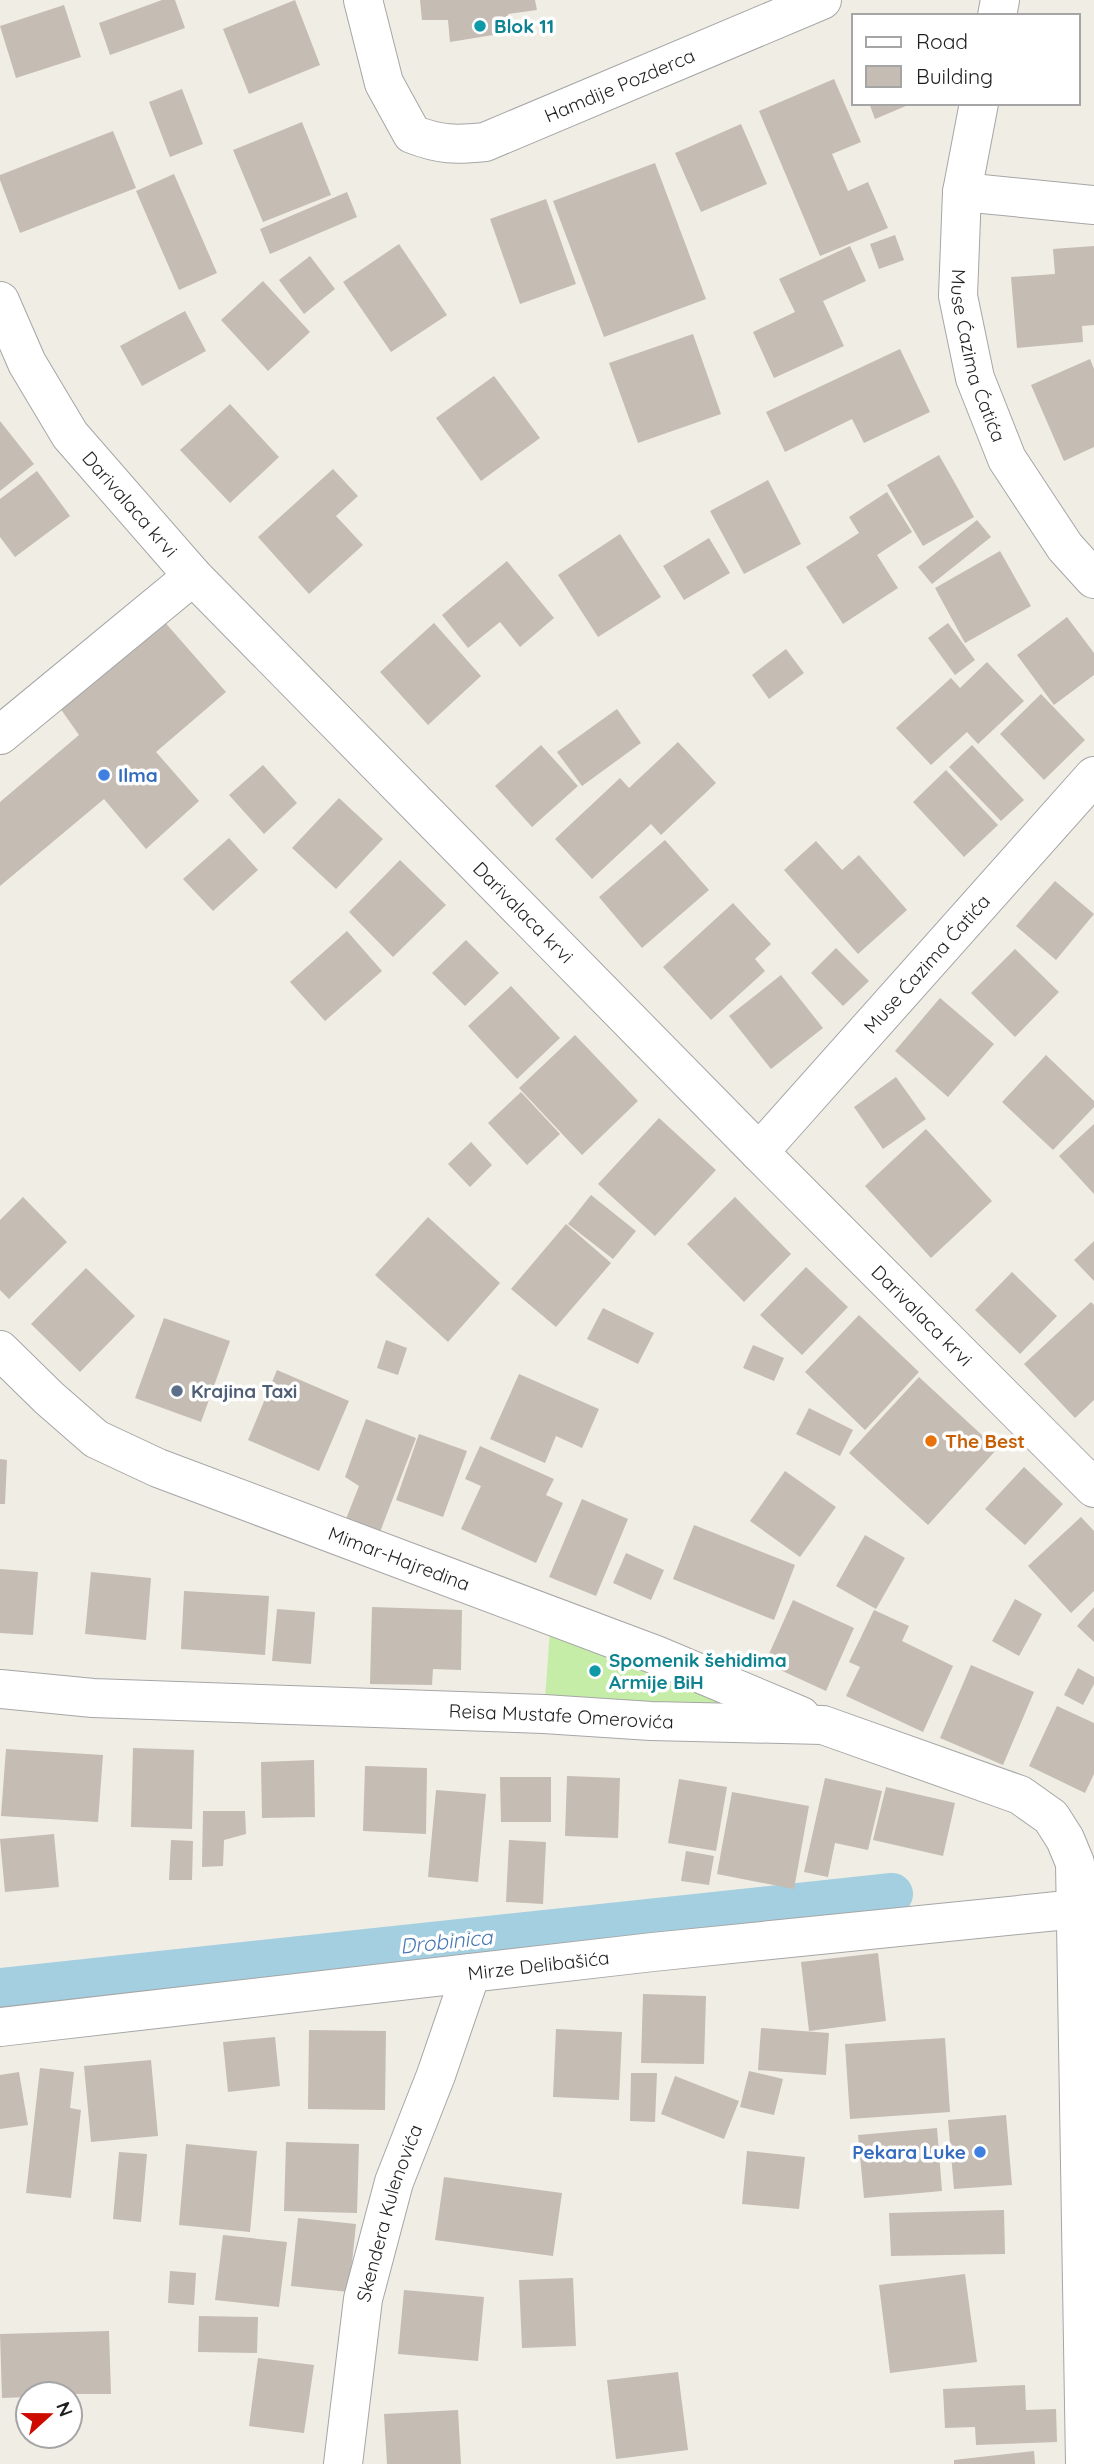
<svg xmlns="http://www.w3.org/2000/svg" width="1094" height="2464" viewBox="0 0 1094 2464" font-family="Quicksand,sans-serif">
<style>
.grass{fill:#c6eda8}
.lines{fill:none;stroke-linecap:round;stroke-linejoin:round}
.canal{stroke:#a3cfe0;stroke-width:42}
.building{fill:#c5bcb4}
.minor-casing{stroke:#a6a6a6;stroke-width:40}
.minor{stroke:#fff;stroke-width:38}
.culture-dot{fill:#0f9aa8;stroke:#fff;stroke-width:2.5}
.shop-dot{fill:#3f7fe0;stroke:#fff;stroke-width:2.5}
.service-dot{fill:#5c6f8a;stroke:#fff;stroke-width:2.5}
.food-dot{fill:#e8710a;stroke:#fff;stroke-width:2.5}
.labels{text-anchor:middle;dominant-baseline:central;stroke-width:7;stroke-linejoin:round;paint-order:stroke}
.culture-label{font-size:19px;font-weight:bold;fill:#0d838f;stroke:#fff;text-anchor:start}
.street-label{font-size:19px;fill:#1f1f1f;stroke:#fff}
.shop-label{font-size:19px;font-weight:bold;fill:#366cbe;stroke:#fff;text-anchor:start}
.service-label{font-size:19px;font-weight:bold;fill:#4e5e75;stroke:#fff;text-anchor:start}
.food-label{font-size:19px;font-weight:bold;fill:#c56008;stroke:#fff;text-anchor:start}
.water-label{font-size:21px;font-style:italic;fill:#4677b4;stroke:#fff}
</style>
<rect width="100%" height="100%" fill="#f0ede5"/>
<!-- grass -->
<polygon class="grass" points="551,1616 823,1725 544,1714"/>
<g class="lines">
<!-- canal -->
<polyline class="canal" points="0,1989 892,1894"/>
</g>
<!-- building -->
<g class="building">
<polygon points="162,0 175,0 185,28 110,55 99,23"/>
<polygon points="295,0 320,65 249,94 223,29"/>
<polygon points="420,0 535,0 537,10 508,14 512,32 450,42 448,20 422,20"/>
<polygon points="64,5 81,57 16,78 0,26"/>
<polygon points="834,79 861,142 832,154 848,191 868,182 888,228 820,256 759,111"/>
<polygon points="182,89 203,144 170,157 149,102"/>
<polygon points="869,103 913,103 875,119"/>
<polygon points="302,122 331,195 263,222 233,150"/>
<polygon points="741,124 767,184 701,212 675,153"/>
<polygon points="113,131 136,188 20,233 0,180 0,175"/>
<polygon points="655,163 706,299 604,337 553,201"/>
<polygon points="174,174 217,273 179,290 136,191"/>
<polygon points="347,192 357,217 270,254 260,229"/>
<polygon points="546,199 576,284 520,304 490,219"/>
<polygon points="895,235 904,260 879,269 870,244"/>
<polygon points="399,244 447,315 391,352 343,282"/>
<polygon points="850,246 866,281 823,301 844,346 774,378 753,332 795,312 779,279"/>
<polygon points="1094,246 1094,325 1082,326 1083,342 1017,348 1011,277 1055,274 1053,249"/>
<polygon points="310,256 335,289 304,314 279,280"/>
<polygon points="263,281 310,332 268,371 221,320"/>
<polygon points="185,311 206,351 142,386 120,346"/>
<polygon points="693,334 721,414 638,443 609,363"/>
<polygon points="900,349 930,412 864,443 852,419 785,452 766,412"/>
<polygon points="1090,359 1094,369 1094,447 1064,461 1031,385"/>
<polygon points="494,376 540,438 481,481 436,418"/>
<polygon points="230,404 279,457 230,503 180,450"/>
<polygon points="0,421 34,464 0,491"/>
<polygon points="939,455 974,517 923,546 887,485"/>
<polygon points="333,469 358,496 336,516 363,545 309,594 258,537"/>
<polygon points="37,471 70,516 15,557 0,537 0,499"/>
<polygon points="768,480 801,544 744,574 710,511"/>
<polygon points="887,492 912,532 877,555 898,588 843,624 806,567 859,533 849,517"/>
<polygon points="977,520 991,537 932,584 918,567"/>
<polygon points="620,534 661,597 598,637 558,575"/>
<polygon points="709,538 730,573 684,600 663,566"/>
<polygon points="1000,551 1031,606 965,643 935,588"/>
<polygon points="507,561 554,618 520,647 500,622 468,648 442,615"/>
<polygon points="1067,617 1094,653 1094,675 1054,705 1017,655"/>
<polygon points="162,619 226,692 156,752 199,801 146,849 104,799 0,886 0,802 79,735 60,708"/>
<polygon points="434,623 481,676 428,725 380,672"/>
<polygon points="948,623 975,660 955,675 928,638"/>
<polygon points="786,649 804,673 769,699 752,675"/>
<polygon points="987,662 1024,701 978,744 967,732 931,765 896,728 951,678 960,688"/>
<polygon points="1041,694 1085,740 1044,780 1000,734"/>
<polygon points="617,709 641,743 582,786 557,752"/>
<polygon points="678,742 716,783 661,835 651,824 592,879 555,839 620,778 629,788"/>
<polygon points="541,745 578,786 532,827 495,786"/>
<polygon points="972,745 1024,800 1001,821 949,767"/>
<polygon points="263,765 297,803 264,834 229,795"/>
<polygon points="946,770 998,825 964,857 913,802"/>
<polygon points="339,798 383,839 336,889 292,848"/>
<polygon points="229,838 258,870 213,911 183,879"/>
<polygon points="665,840 709,890 642,948 599,897"/>
<polygon points="816,841 842,870 859,855 907,910 858,954 784,870"/>
<polygon points="400,860 446,905 393,957 349,912"/>
<polygon points="1055,881 1094,914 1056,960 1016,926"/>
<polygon points="733,903 771,944 755,959 765,971 711,1020 663,967"/>
<polygon points="347,931 382,971 325,1021 290,982"/>
<polygon points="466,940 499,973 465,1006 432,973"/>
<polygon points="836,948 869,981 843,1006 811,973"/>
<polygon points="1015,949 1059,992 1015,1037 971,993"/>
<polygon points="781,975 823,1028 771,1069 729,1016"/>
<polygon points="511,986 560,1038 517,1079 468,1026"/>
<polygon points="940,998 994,1044 948,1097 895,1051"/>
<polygon points="575,1035 638,1101 582,1155 519,1088"/>
<polygon points="1046,1055 1094,1101 1094,1107 1053,1150 1002,1102"/>
<polygon points="896,1077 926,1119 883,1149 854,1107"/>
<polygon points="521,1092 560,1134 527,1165 488,1123"/>
<polygon points="659,1118 716,1170 655,1236 598,1184"/>
<polygon points="1094,1124 1094,1194 1059,1156"/>
<polygon points="926,1129 992,1201 931,1258 865,1186"/>
<polygon points="471,1142 492,1165 470,1187 448,1164"/>
<polygon points="591,1195 636,1231 613,1259 568,1224"/>
<polygon points="23,1197 67,1242 9,1299 0,1290 0,1220"/>
<polygon points="735,1197 791,1254 744,1302 687,1244"/>
<polygon points="428,1217 500,1283 448,1342 375,1275"/>
<polygon points="566,1224 611,1263 556,1327 511,1289"/>
<polygon points="1094,1241 1094,1281 1074,1260"/>
<polygon points="806,1267 848,1307 802,1355 760,1315"/>
<polygon points="86,1268 135,1316 80,1372 31,1324"/>
<polygon points="1012,1272 1057,1316 1020,1354 975,1310"/>
<polygon points="1091,1302 1094,1305 1094,1400 1075,1418 1024,1364"/>
<polygon points="603,1308 654,1333 638,1364 587,1339"/>
<polygon points="859,1315 919,1372 865,1430 805,1372"/>
<polygon points="164,1318 230,1341 201,1422 135,1398"/>
<polygon points="386,1340 407,1348 398,1375 377,1368"/>
<polygon points="753,1345 784,1358 774,1381 743,1368"/>
<polygon points="277,1370 349,1401 319,1471 248,1440"/>
<polygon points="519,1374 599,1409 582,1448 556,1436 545,1463 490,1439"/>
<polygon points="919,1377 997,1449 928,1525 849,1453"/>
<polygon points="809,1408 853,1430 840,1456 796,1434"/>
<polygon points="366,1419 416,1438 380,1532 346,1519 359,1486 345,1477"/>
<polygon points="419,1434 467,1451 443,1517 396,1500"/>
<polygon points="480,1446 554,1479 546,1495 563,1503 536,1563 461,1529 481,1486 465,1479"/>
<polygon points="0,1459 7,1460 5,1504 0,1504"/>
<polygon points="1024,1467 1063,1504 1025,1545 985,1509"/>
<polygon points="785,1471 836,1507 800,1557 750,1521"/>
<polygon points="582,1499 628,1519 596,1596 549,1577"/>
<polygon points="1081,1517 1094,1531 1094,1591 1071,1613 1028,1566"/>
<polygon points="694,1525 795,1565 774,1620 673,1579"/>
<polygon points="865,1535 905,1558 876,1609 836,1586"/>
<polygon points="626,1553 664,1570 651,1600 613,1583"/>
<polygon points="0,1569 38,1572 33,1635 0,1633"/>
<polygon points="91,1572 151,1578 146,1640 85,1634"/>
<polygon points="184,1591 269,1596 265,1655 181,1649"/>
<polygon points="1015,1599 1042,1614 1019,1656 992,1641"/>
<polygon points="793,1600 854,1628 826,1691 765,1663"/>
<polygon points="372,1607 462,1610 461,1670 433,1669 432,1685 370,1684"/>
<polygon points="1094,1607 1094,1642 1077,1626"/>
<polygon points="277,1609 315,1612 311,1664 272,1661"/>
<polygon points="874,1610 909,1626 902,1641 953,1666 923,1732 846,1696 860,1667 849,1662"/>
<polygon points="971,1665 1034,1692 1003,1765 940,1738"/>
<polygon points="1078,1668 1094,1677 1094,1684 1083,1705 1064,1695"/>
<polygon points="1057,1706 1094,1723 1094,1774 1085,1793 1029,1766"/>
<polygon points="133,1748 194,1750 192,1829 131,1827"/>
<polygon points="6,1749 103,1755 98,1822 1,1816"/>
<polygon points="314,1760 315,1817 262,1818 261,1762"/>
<polygon points="365,1766 427,1768 426,1834 363,1831"/>
<polygon points="567,1776 620,1778 618,1838 565,1836"/>
<polygon points="500,1777 551,1777 551,1822 501,1822"/>
<polygon points="825,1778 882,1791 868,1850 835,1843 828,1877 804,1872"/>
<polygon points="679,1779 727,1787 716,1851 668,1843"/>
<polygon points="886,1787 955,1803 943,1856 873,1840"/>
<polygon points="436,1790 486,1794 478,1882 428,1877"/>
<polygon points="732,1792 809,1806 794,1889 717,1874"/>
<polygon points="203,1811 245,1811 246,1834 224,1840 223,1866 202,1867"/>
<polygon points="54,1834 59,1887 5,1892 0,1839"/>
<polygon points="171,1840 193,1841 192,1880 169,1880"/>
<polygon points="509,1840 546,1842 543,1904 506,1902"/>
<polygon points="686,1851 714,1856 709,1885 681,1881"/>
<polygon points="878,1953 886,2021 809,2031 801,1962"/>
<polygon points="643,1994 706,1996 704,2064 641,2063"/>
<polygon points="761,2028 829,2033 826,2075 758,2070"/>
<polygon points="556,2029 622,2032 619,2100 553,2097"/>
<polygon points="309,2030 386,2031 385,2110 308,2109"/>
<polygon points="275,2037 280,2086 228,2092 223,2042"/>
<polygon points="945,2038 950,2112 850,2119 845,2044"/>
<polygon points="151,2060 158,2136 91,2142 84,2066"/>
<polygon points="40,2068 74,2072 70,2108 81,2110 71,2198 26,2193"/>
<polygon points="749,2071 783,2079 774,2115 740,2107"/>
<polygon points="19,2072 28,2125 0,2129 0,2075"/>
<polygon points="631,2073 657,2073 655,2122 630,2121"/>
<polygon points="675,2076 739,2101 724,2139 661,2114"/>
<polygon points="1006,2115 1012,2185 954,2189 948,2120"/>
<polygon points="937,2128 942,2191 864,2198 858,2135"/>
<polygon points="286,2142 359,2144 357,2213 284,2211"/>
<polygon points="186,2144 257,2151 250,2232 179,2225"/>
<polygon points="747,2151 805,2157 799,2209 742,2204"/>
<polygon points="119,2152 147,2154 141,2222 113,2219"/>
<polygon points="444,2177 562,2193 553,2256 435,2240"/>
<polygon points="1004,2210 1005,2254 891,2256 889,2213"/>
<polygon points="298,2218 356,2224 349,2292 291,2286"/>
<polygon points="223,2235 287,2242 279,2307 215,2300"/>
<polygon points="170,2271 196,2273 194,2305 168,2303"/>
<polygon points="965,2274 977,2362 890,2373 879,2285"/>
<polygon points="573,2278 576,2346 522,2348 519,2280"/>
<polygon points="404,2290 484,2297 478,2361 398,2354"/>
<polygon points="199,2316 258,2317 257,2353 198,2352"/>
<polygon points="109,2331 111,2394 28,2394 28,2397 2,2398 0,2334"/>
<polygon points="258,2358 314,2365 304,2433 249,2426"/>
<polygon points="678,2372 688,2450 616,2459 607,2380"/>
<polygon points="1025,2385 1026,2410 1056,2409 1057,2442 976,2445 975,2427 945,2428 943,2389"/>
<polygon points="458,2410 461,2464 387,2464 384,2414"/>
<polygon points="1034,2451 1035,2464 954,2464 954,2460"/>
</g>
<g class="lines">
<defs>
<g id="minor">
<path id="s1" d="M363,0L384,83L412,134C440,145 456,145 485,142L822,0"/>
<polyline points="997,16 1000,0"/>
<path id="s2" d="M979,103L962,192L958,296L975,378L1007,459L1065,547L1094,579"/>
<polyline points="962,192 1094,205"/>
<path id="s3" d="M0,301L27,363L70,435L193,576L759,1152L1094,1488"/>
<polyline points="0,735 193,576"/>
<path id="s4" d="M759,1152L1094,776"/>
<path id="s5" d="M0,1350L49,1398L96,1439L158,1468L656,1655L801,1716"/>
<path id="s6" d="M0,1689L93,1698L544,1714L651,1721L823,1725L1020,1795L1051,1817L1065,1839L1075,1863L1085,2464"/>
<path id="s7" d="M0,2027L653,1952L1077,1909H1094"/>
<path id="s8" d="M343,2464L363,2299L394,2182L436,2075L471,1973"/>
</g>
</defs>
<!-- minor casing -->
<use href="#minor" class="minor-casing"/>
<!-- minor -->
<use href="#minor" class="minor"/>
</g>
<!-- markers -->
<g class="culture-dot">
<circle cx="480" cy="26" r="7"/>
<circle cx="595" cy="1671" r="7"/>
</g>
<g class="shop-dot">
<circle cx="104" cy="775" r="7"/>
<circle cx="980" cy="2152" r="7"/>
</g>
<circle class="service-dot" cx="177" cy="1391" r="7"/>
<circle class="food-dot" cx="931" cy="1441" r="7"/>
<g class="labels">
<!-- culture labels -->
<g class="culture-label">
<text x="494" y="26">Blok 11</text>
<text x="609" y="1660">Spomenik šehidima<tspan x="609" dy="22">Armije BiH</tspan></text>
</g>
<!-- street labels -->
<g class="street-label">
<text stroke="none"><textPath href="#s1" startOffset="364">Hamdije Pozderca</textPath></text>
<text stroke="none"><textPath href="#s2" startOffset="257">Muse Ćazima Ćatića</textPath></text>
<text stroke="none"><textPath href="#s3" startOffset="243">Darivalaca krvi</textPath></text>
<text stroke="none"><textPath href="#s3" startOffset="810">Darivalaca krvi</textPath></text>
<text stroke="none"><textPath href="#s4" startOffset="252">Muse Ćazima Ćatića</textPath></text>
<text stroke="none"><textPath href="#s3" startOffset="1377">Darivalaca krvi</textPath></text>
<text stroke="none"><textPath href="#s5" startOffset="457">Mimar-Hajredina</textPath></text>
<text stroke="none"><textPath href="#s6" startOffset="562">Reisa Mustafe Omerovića</textPath></text>
<text stroke="none"><textPath href="#s7" startOffset="542">Mirze Delibašića</textPath></text>
<text stroke="none"><textPath href="#s8" startOffset="256">Skendera Kulenovića</textPath></text>
</g>
<!-- shop labels -->
<g class="shop-label">
<text x="118" y="775">Ilma</text>
<text x="966" y="2152" text-anchor="end">Pekara Luke</text>
</g>
<!-- service labels -->
<g class="service-label">
<text x="191" y="1391">Krajina Taxi</text>
</g>
<!-- food labels -->
<g class="food-label">
<text x="945" y="1441">The Best</text>
</g>
<!-- water labels -->
<g class="water-label">
<text transform="translate(446 1941) rotate(-6)">Drobinica</text>
</g>
</g>
<!-- legend -->
<rect x="852" y="14" width="228" height="91" fill="#ffffff" stroke="#a5a5a5" stroke-width="2"/>
<rect x="866" y="37" width="35" height="10" fill="#ffffff" stroke="#a5a5a5" stroke-width="2"/>
<text x="916" y="49" font-size="21" fill="#1f1f1f">Road</text>
<rect x="866" y="66" width="35" height="21" fill="#c5bcb4" stroke="#a5a5a5" stroke-width="2"/>
<text x="916" y="84" font-size="21" fill="#1f1f1f">Building</text>
<!-- north arrow -->
<g transform="translate(49 2415) rotate(69)"><circle r="33" fill="#ffffff" stroke="#a5a5a5" stroke-width="2"/>
<path d="M0-5L12 26L0 18L-12 26Z" fill="#ce0b00"/>
<text y="-10" font-size="19" font-weight="bold" text-anchor="middle" fill="#1f1f1f">N</text>
</g>
</svg>
